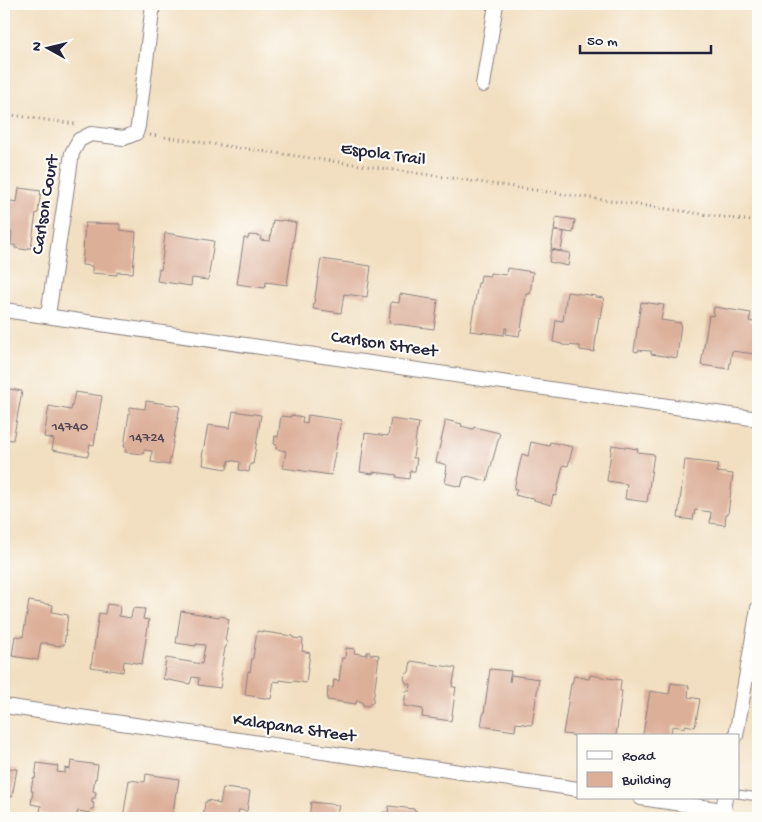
<svg xmlns="http://www.w3.org/2000/svg" width="762" height="822" viewBox="0 0 762 822" font-family="'Gochi Hand',sans-serif">
<style>
.building{fill:#dcaf99}
.lines{fill:none;stroke-linecap:round;stroke-linejoin:round}
.service-casing{stroke:#8a807e;stroke-width:9}
.minor-casing{stroke:#8a807e;stroke-width:16}
.tertiary-casing{stroke:#8a807e;stroke-width:19}
.path{stroke:#8a807e;stroke-width:3;stroke-dasharray:1 4;stroke-linecap:butt}
.service{stroke:#fff;stroke-width:7}
.minor{stroke:#fff;stroke-width:14}
.tertiary{stroke:#fff;stroke-width:18}
.labels{text-anchor:middle;dominant-baseline:central;stroke-width:4.5;stroke-linejoin:round;paint-order:stroke}
.number-label{font-size:15px;fill:#504552}
.street-label{font-size:18px;fill:#22223b;stroke:#fdfcf7}
</style>
<rect width="100%" height="100%" fill="#fdfcf7"/>
<filter id="ink" filterUnits="userSpaceOnUse"><feTurbulence type="fractalNoise" baseFrequency=".02" numOctaves="2"/><feDisplacementMap in="SourceGraphic" scale="10" xChannelSelector="R" yChannelSelector="G"/><feConvolveMatrix kernelMatrix="1 2 1 2 8 2 1 2 1" color-interpolation-filters="sRGB"/></filter>
<filter id="wash" filterUnits="userSpaceOnUse"><feTurbulence type="fractalNoise" baseFrequency=".0096" numOctaves="4" result="noise"/><feDisplacementMap in="SourceGraphic" scale="20" xChannelSelector="R" yChannelSelector="G"/><feGaussianBlur stdDeviation="1.12" result="paint"/><feColorMatrix in="noise" values="0 0 0 0 0 0 0 0 0 0 0 0 0 0 0 0 0 1.4 0 .05"/><feComposite in="paint" operator="in"/></filter>
<g filter="url(#wash)">
<rect width="100%" height="100%" fill="#f2dfc1"/>
<g id="blocks">
<!-- building -->
<g class="building">
<polygon points="19,188 41,191 38,213 36,213 31,248 28,248 27,250 15,248 15,245 11,245 12,232 6,231 5,239 4,239 4,200 17,202"/>
<polygon points="556,217 575,220 573,233 554,230"/>
<polygon points="273,220 280,221 283,220 296,223 287,285 266,282 265,288 237,284 244,238 248,239 249,235 261,236 260,240 270,241"/>
<polygon points="85,223 120,224 120,230 136,232 133,273 117,272 117,275 92,273 92,266 82,265"/>
<polygon points="554,231 564,232 561,251 551,249"/>
<polygon points="165,233 214,241 208,280 192,278 191,286 157,281 159,269 161,270"/>
<polygon points="551,250 570,253 568,266 549,262"/>
<polygon points="321,259 371,266 367,297 344,294 341,313 313,309"/>
<polygon points="507,268 533,272 530,294 526,294 521,330 520,330 519,336 506,334 507,328 505,328 504,335 470,331 478,283 480,283 481,275 490,276 490,273 506,275"/>
<polygon points="567,292 596,296 596,297 604,298 601,318 599,317 594,352 580,350 580,346 562,345 562,344 553,342 556,320 563,321"/>
<polygon points="400,294 438,300 434,329 389,323 391,302 399,303"/>
<polygon points="641,302 664,305 661,320 681,323 677,358 651,354 651,351 638,350 638,352 634,351"/>
<polygon points="714,307 751,313 749,321 758,323 755,354 732,351 729,369 701,365 709,315 713,316"/>
<polygon points="4,388 22,391 13,440 4,439"/>
<polygon points="75,392 102,396 94,445 90,444 88,456 52,450 54,439 44,437 49,406 71,410"/>
<polygon points="146,401 180,406 169,465 151,462 152,451 144,450 143,454 125,452 126,447 124,447 130,407 145,409"/>
<polygon points="233,411 261,415 253,464 250,464 249,472 239,470 240,462 229,460 227,469 203,465 204,457 202,457 208,425 230,428"/>
<polygon points="291,415 303,417 302,422 307,423 308,415 341,420 331,475 283,468 286,451 276,449 277,445 274,444 275,436 278,437 281,416 291,417"/>
<polygon points="391,419 419,423 418,429 417,429 413,458 417,458 415,471 410,471 409,479 396,477 397,475 373,472 373,474 360,472 365,433 388,436"/>
<polygon points="445,420 462,424 461,426 473,429 474,427 500,433 487,481 467,476 467,477 464,477 461,487 445,483 447,472 445,472 447,465 436,462 445,424"/>
<polygon points="531,442 549,446 550,442 573,447 568,466 563,465 556,496 553,495 551,505 534,500 534,498 527,497 527,498 515,495 517,489 514,489 522,454 528,456"/>
<polygon points="612,445 638,449 637,452 654,454 647,502 625,499 627,484 607,481"/>
<polygon points="685,460 719,464 717,472 733,474 728,514 726,514 725,525 710,523 711,512 695,510 693,520 678,518"/>
<polygon points="29,601 53,605 52,612 68,615 64,645 60,645 60,646 47,644 47,643 41,643 38,660 12,656 15,636 23,637"/>
<polygon points="107,604 120,606 119,616 131,618 133,608 145,609 143,619 149,620 142,664 124,661 123,672 91,667 99,613 105,614"/>
<polygon points="181,611 219,617 220,616 225,617 226,618 229,619 225,640 227,642 226,647 225,648 220,677 222,678 220,688 198,685 199,678 192,677 190,684 163,679 166,658 202,664 205,645 196,644 196,646 176,643"/>
<polygon points="257,631 293,636 293,638 303,639 302,651 310,653 306,683 293,681 293,682 280,680 280,682 274,681 271,699 245,695 248,671 250,672 252,658 253,658"/>
<polygon points="346,648 355,649 354,653 367,655 367,652 370,652 370,654 379,655 373,703 371,703 368,706 363,705 362,702 357,700 356,704 327,700 328,687 333,688 334,680 339,681 342,658 345,658"/>
<polygon points="411,661 456,668 452,687 456,687 451,721 422,717 423,709 404,706 406,691 410,691 411,684 407,684 404,679 405,675 409,672"/>
<polygon points="490,669 511,671 509,681 510,682 511,675 539,679 532,725 516,723 515,731 481,726 483,714 484,714"/>
<polygon points="590,675 621,680 620,691 622,691 616,736 578,736 563,734 571,684 572,684 574,676 589,679"/>
<polygon points="671,683 689,686 688,697 700,699 695,727 685,725 685,728 672,726 671,736 642,736 643,734 650,691 669,694"/>
<polygon points="71,761 98,765 96,779 95,778 93,791 96,792 95,798 92,798 92,803 94,803 93,809 91,809 90,813 78,811 76,818 67,817 67,818 49,818 49,815 40,813 41,806 31,804 33,791 31,791 33,778 35,779 37,763 58,766 57,772 65,773 65,768 70,769"/>
<polygon points="4,768 17,769 12,797 4,796"/>
<polygon points="146,774 179,779 177,792 176,792 172,818 123,818 129,780 145,782"/>
<polygon points="223,788 250,791 247,811 239,810 237,818 203,818 205,802 207,802 207,800 217,802 216,803 220,804"/>
<polygon points="311,802 339,805 336,818 309,818"/>
<polygon points="389,806 414,809 414,811 417,811 416,818 382,818 383,812 388,813"/>
</g>
</g>
</g>
<g filter="url(#ink)">
<use href="#blocks" fill-opacity="0" stroke="#8a807e" stroke-width="1"/>
<g class="lines">
<defs>
<polyline id="service" points="738,794 758,797"/>
<g id="minor">
<polyline points="483,85 496,4"/>
<polyline points="4,310 758,419"/>
<polyline points="48,315 72,153 79,140 91,134 124,138 136,133 138,126 153,4"/>
<polyline points="4,706 578,789"/>
<polyline points="736,736 758,608"/>
<polyline points="641,798 723,810 725,798"/>
</g>
<polyline id="tertiary" points="721,818 723,810"/>
</defs>
<!-- service casing -->
<use href="#service" class="service-casing"/>
<!-- minor casing -->
<use href="#minor" class="minor-casing"/>
<!-- tertiary casing -->
<use href="#tertiary" class="tertiary-casing"/>
<!-- path -->
<g class="path">
<polyline points="4,114 75,124"/>
<polyline points="150,135 758,222"/>
</g>
<!-- service -->
<use href="#service" class="service"/>
<!-- minor -->
<use href="#minor" class="minor"/>
<!-- tertiary -->
<use href="#tertiary" class="tertiary"/>
</g>
</g>
<g class="labels">
<!-- number labels -->
<g class="number-label">
<text x="70" y="427">14740</text>
<text x="147" y="438">14724</text>
</g>
<!-- street labels -->
<g class="street-label">
<text transform="translate(383 155) rotate(8)">Espola Trail</text>
<text transform="translate(46 205) rotate(-81)">Carlson Court</text>
<text transform="translate(384 345) rotate(8)">Carlson Street</text>
<text transform="translate(294 729) rotate(8)">Kalapana Street</text>
</g>
</g>
<!-- margin -->
<rect width="762" height="822" fill="none" stroke="#fdfcf7" stroke-width="20"/>
<!-- legend -->
<rect x="577" y="734" width="162" height="65" fill="#fdfcf7" stroke="#a5a5ac"/>
<rect x="587" y="751" width="25" height="8" fill="#ffffff" stroke="#a5a5ac"/>
<text x="622" y="760" font-size="15" fill="#22223b">Road</text>
<rect x="587" y="772" width="25" height="15" fill="#dcaf99" stroke="#a5a5ac"/>
<text x="622" y="784" font-size="15" fill="#22223b">Building</text>
<!-- north arrow -->
<g transform="translate(48 48) rotate(278)" stroke="#fdfcf7" stroke-width="4" paint-order="stroke">
<path d="M0-4L9 19L0 12L-9 19Z" fill="#22223b"/>
<text y="-8" font-size="14" font-weight="bold" text-anchor="middle" fill="#22223b">N</text>
</g>
<!-- scale -->
<path d="M580 45v8h131v-8" fill="none" stroke="#22223b" stroke-width="2.5"/>
<text x="587" y="45" font-size="15" fill="#22223b" stroke="#fdfcf7" stroke-width="4" paint-order="stroke">50 m</text>
</svg>
